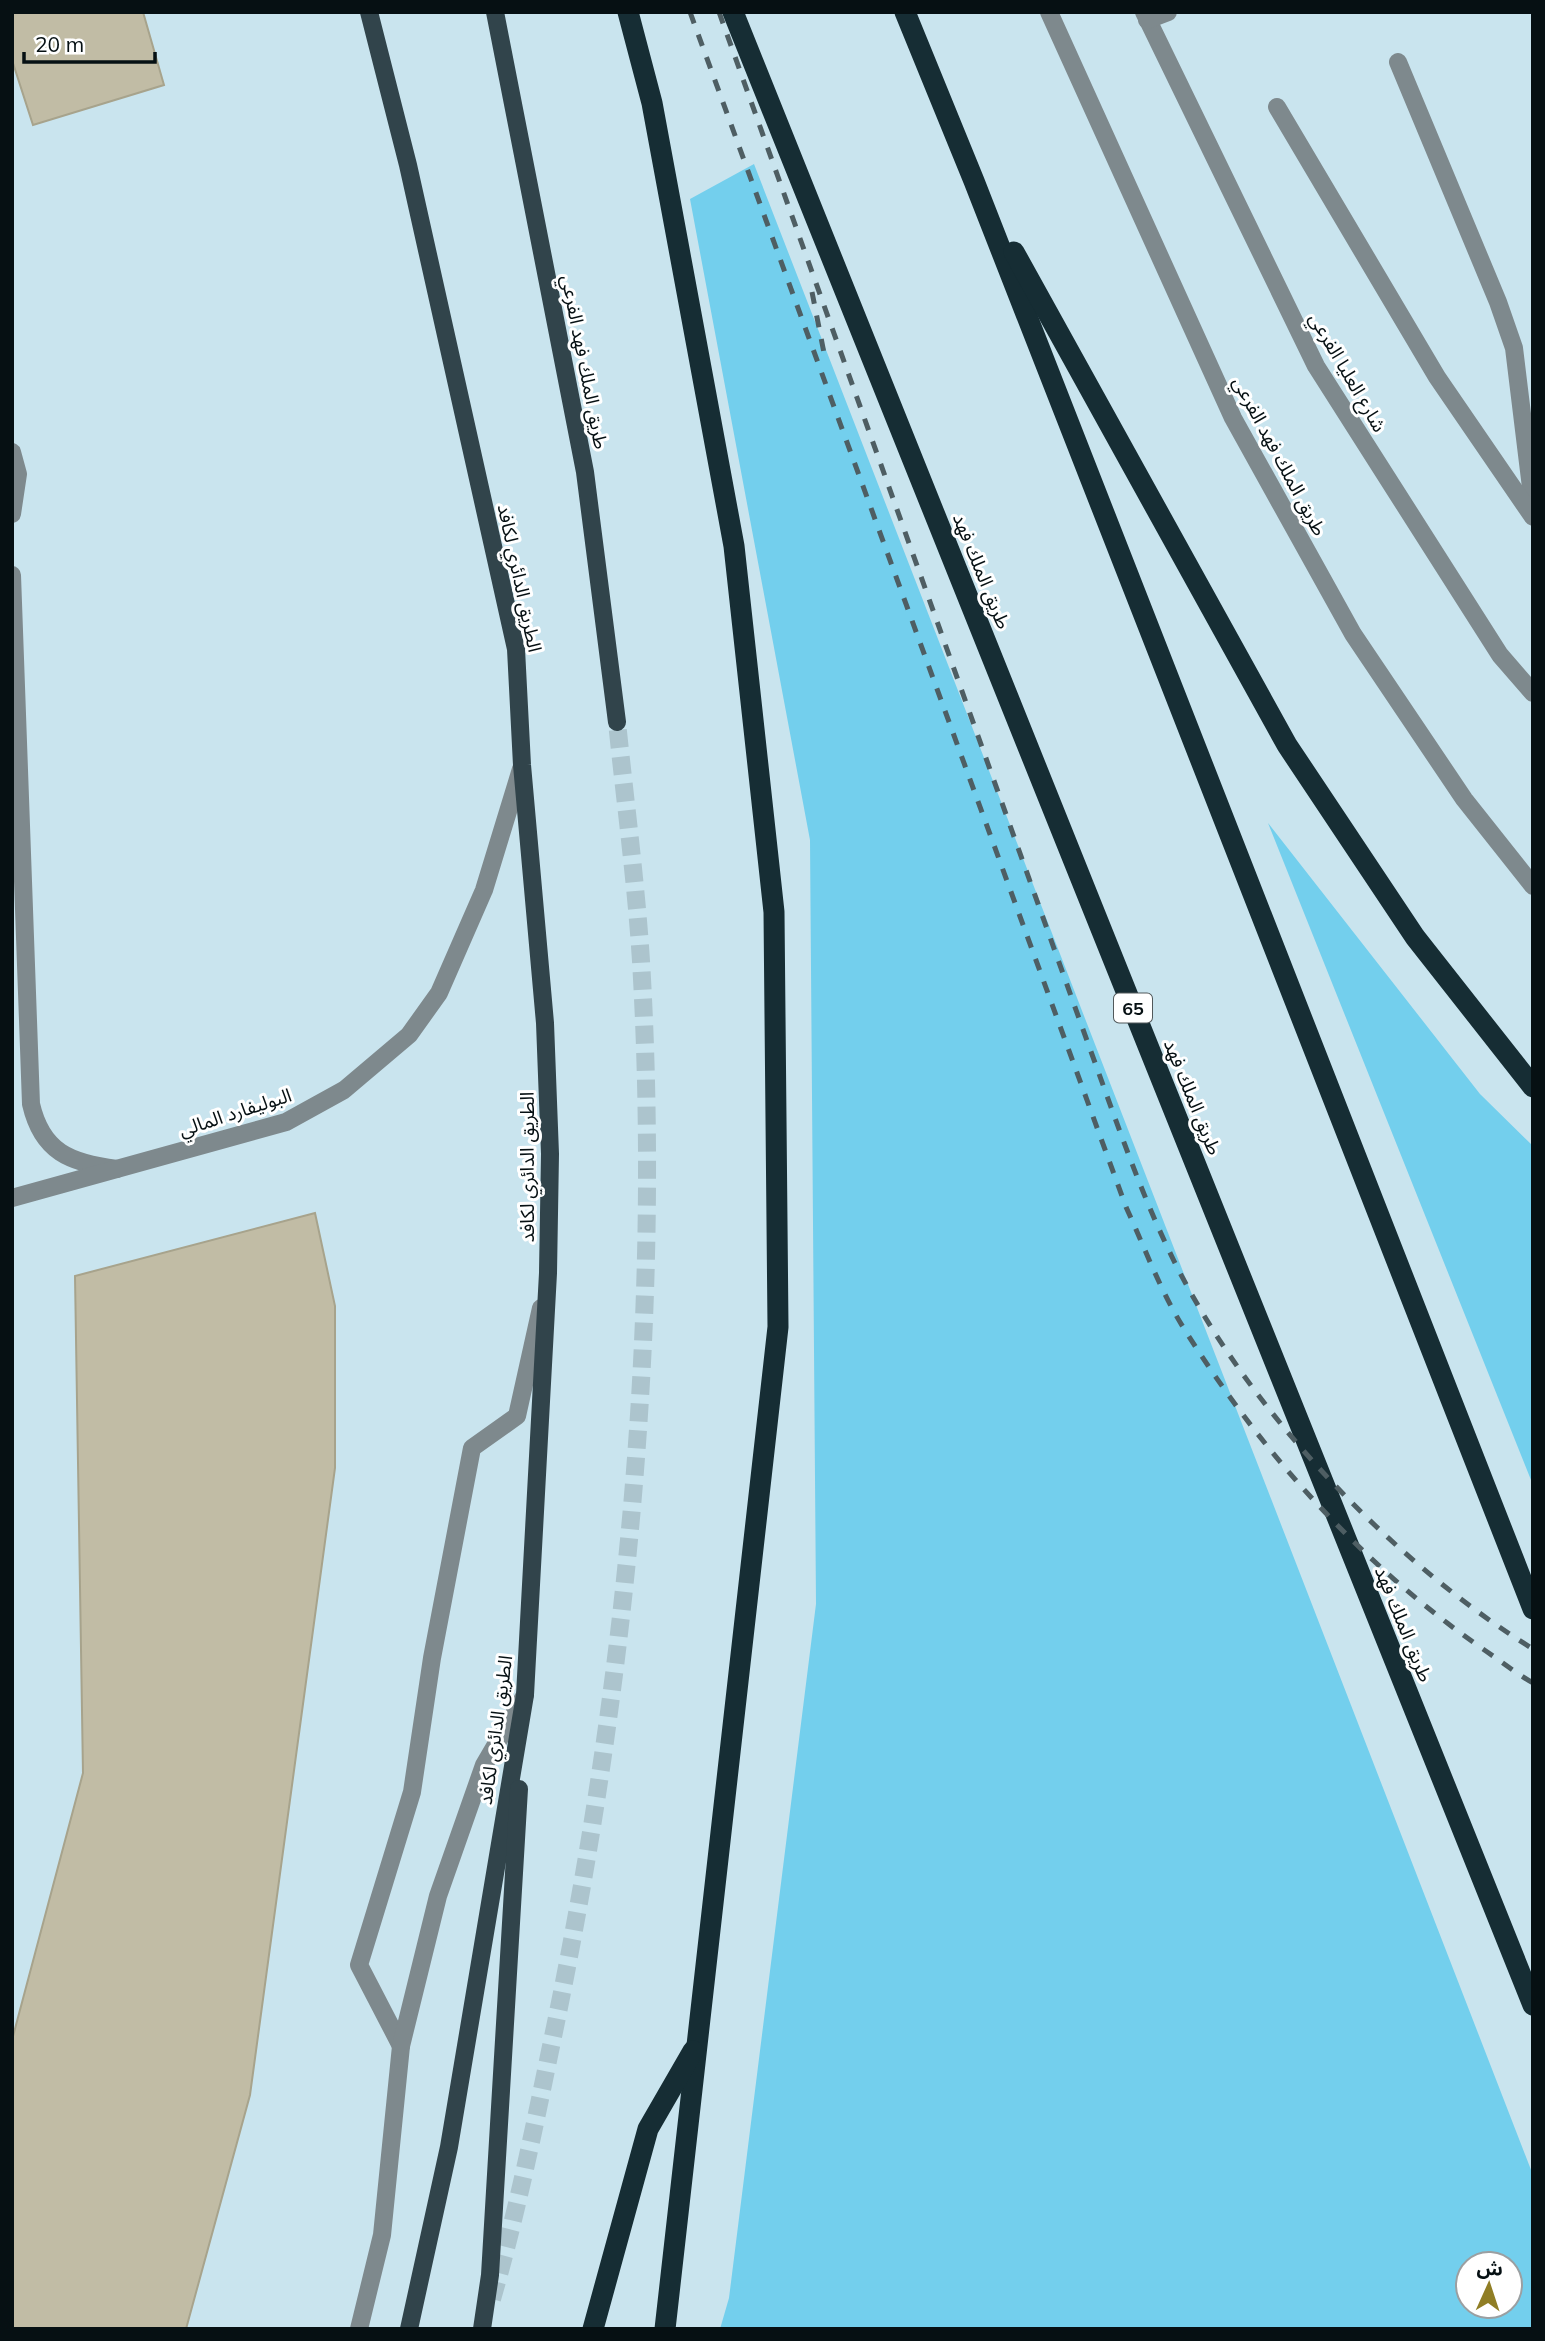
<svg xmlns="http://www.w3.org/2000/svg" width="1545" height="2341" viewBox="0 0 1545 2341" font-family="Mulish,'Noto Sans Arabic',sans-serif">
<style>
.green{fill:#73cfed;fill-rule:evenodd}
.building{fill:#c1bca5;stroke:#a7a38c;stroke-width:2}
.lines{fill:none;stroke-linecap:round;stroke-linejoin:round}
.primary-tunnel{stroke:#acc4cd;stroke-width:18;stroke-dasharray:18 9;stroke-linecap:butt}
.service{stroke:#7e898d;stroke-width:18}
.minor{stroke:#7e898d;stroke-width:18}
.tertiary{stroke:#7e898d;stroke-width:18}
.primary{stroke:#31444b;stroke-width:18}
.motorway{stroke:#162d34;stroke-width:21}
.rail{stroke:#4e5e63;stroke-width:5;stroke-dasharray:12 12;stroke-linecap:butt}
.labels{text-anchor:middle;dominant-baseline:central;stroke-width:6;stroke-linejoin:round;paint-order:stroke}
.shield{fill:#fff;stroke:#51585a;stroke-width:2}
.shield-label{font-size:18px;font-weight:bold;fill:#061013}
.street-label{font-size:19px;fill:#061013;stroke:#fff}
</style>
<rect width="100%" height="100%" fill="#c9e4ee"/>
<!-- green -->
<g class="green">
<path d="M754,164L1533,2175V2329H720L729,2298L816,1604L810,840L690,199ZM1468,2264H1510V2306H1468Z"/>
<polygon points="1268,823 1480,1094 1533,1146 1533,1485"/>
</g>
<!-- building -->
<g class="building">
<polygon points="12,12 143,12 164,85 33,125 12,60"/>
<polygon points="315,1213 335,1306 335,1468 250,2095 186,2329 12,2329 12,2040 83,1773 75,1276"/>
</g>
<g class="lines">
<!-- primary-tunnel -->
<path class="primary-tunnel" d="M492,2299C518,2210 536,2118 555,2027C627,1678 662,1317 641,961C636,881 625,801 617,722"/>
<!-- service -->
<g class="service">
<polyline points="1144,12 1316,366 1500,655 1533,693"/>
<polyline points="1147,20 1168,12"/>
<polyline points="1398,62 1498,302 1514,348 1533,504"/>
<polyline points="1277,107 1437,377 1533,517"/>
<polyline points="12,452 18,474 12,514"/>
<path d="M12,575L31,1104C42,1152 70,1163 117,1169"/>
</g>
<!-- minor -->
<g class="minor">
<polyline points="12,1198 286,1122 344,1090 409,1035 439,993 484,890 521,769"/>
<polyline points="401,2046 359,1965 412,1792 432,1658 472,1448 517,1416 541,1308"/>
<polyline points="359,2329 382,2235 401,2046 438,1896 484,1765 525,1695"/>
</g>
<!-- tertiary -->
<polyline class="tertiary" points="1049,12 1233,418 1353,634 1464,799 1533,886"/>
<!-- primary -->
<g class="primary">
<polyline points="369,12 408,165 516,649 522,765 545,1023 550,1154 548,1273 525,1695 449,2147 409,2329"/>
<polyline points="495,12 585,472 617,722"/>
<polyline points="482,2329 490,2275 519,1789"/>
</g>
<!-- motorway -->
<g class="motorway">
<polyline points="628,12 652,103 734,546 774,912 778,1327 665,2329"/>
<polyline points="733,12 1533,2005"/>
<polyline points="905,12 974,181 1533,1609"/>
<polyline points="1014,252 1287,745 1415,937 1533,1087"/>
<polyline points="593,2329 648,2129 693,2051"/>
</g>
<!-- rail -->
<g class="rail">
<path d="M690,12L1126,1207C1144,1246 1160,1290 1183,1327C1260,1451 1360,1563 1480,1647C1498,1659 1514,1672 1533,1683"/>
<path d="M719,12L1090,1049C1116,1120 1140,1192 1174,1261C1248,1410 1391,1561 1533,1649"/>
<polyline points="812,292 824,353"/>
</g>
</g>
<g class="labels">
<!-- shield labels -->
<rect class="shield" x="1114" y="993.5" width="38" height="29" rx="5"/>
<g class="shield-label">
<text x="1133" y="1008">65</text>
</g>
<!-- street labels -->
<g class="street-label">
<text transform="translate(585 362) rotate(79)">طريق الملك فهد الفرعي</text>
<text transform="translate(1348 372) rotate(60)">شارع العليا الفرعي</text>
<text transform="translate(1280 456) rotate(62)">طريق الملك فهد الفرعي</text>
<text transform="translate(982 571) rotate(68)">طريق الملك فهد</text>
<text transform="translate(520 578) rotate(78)">الطريق الدائري لكافد</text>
<text transform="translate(1193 1097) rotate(68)">طريق الملك فهد</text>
<text transform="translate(235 1112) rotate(-18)">البوليفارد المالي</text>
<text transform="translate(527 1167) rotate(-90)">الطريق الدائري لكافد</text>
<text transform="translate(1404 1624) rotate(68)">طريق الملك فهد</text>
<text transform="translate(495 1730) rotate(-82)">الطريق الدائري لكافد</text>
</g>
</g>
<!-- border -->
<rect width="1545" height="2341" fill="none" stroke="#061013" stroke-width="28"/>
<!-- north arrow -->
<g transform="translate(1489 2285) rotate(3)"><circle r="33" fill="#ffffff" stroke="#9b9fa1" stroke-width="2"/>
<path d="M0-5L12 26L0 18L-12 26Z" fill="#907e25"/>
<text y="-10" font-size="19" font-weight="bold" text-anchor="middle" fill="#061013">ش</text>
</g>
<!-- scale -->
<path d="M24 52v10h131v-10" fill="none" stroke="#061013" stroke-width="3.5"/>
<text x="35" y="52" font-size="21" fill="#061013" stroke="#ffffff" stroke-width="5" paint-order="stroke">20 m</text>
</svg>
